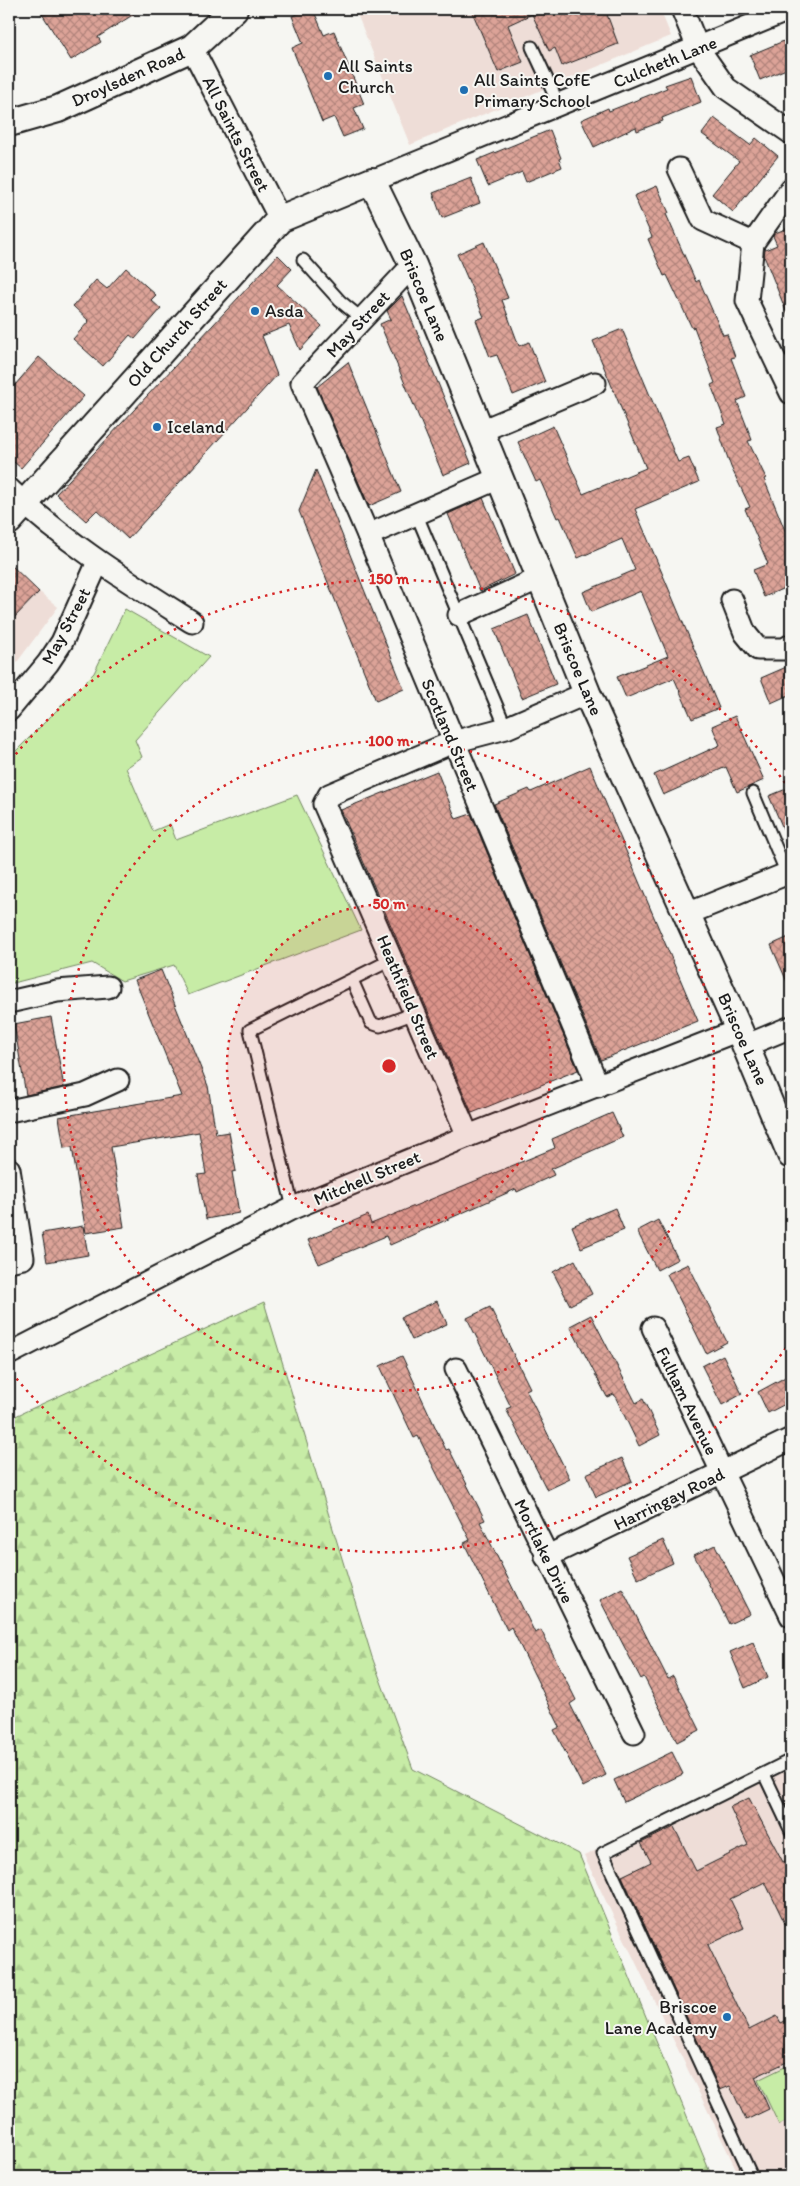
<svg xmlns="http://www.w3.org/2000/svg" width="800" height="2186" viewBox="0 0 800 2186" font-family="Itim,sans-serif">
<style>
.built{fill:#eeddd7}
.grass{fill:#c7eca6;stroke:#728461}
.forest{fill:url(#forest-firs);stroke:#728461}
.building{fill:url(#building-cross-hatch);stroke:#1c1c1c}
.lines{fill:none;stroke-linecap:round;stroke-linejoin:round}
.service-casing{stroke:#1c1c1c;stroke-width:15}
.minor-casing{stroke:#1c1c1c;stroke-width:25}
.tertiary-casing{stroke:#1c1c1c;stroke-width:30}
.service{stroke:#f6f6f2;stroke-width:11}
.minor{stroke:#f6f6f2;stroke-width:21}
.tertiary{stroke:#f6f6f2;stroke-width:26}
.ring{fill:none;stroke:#d62828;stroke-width:2.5;stroke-dasharray:2.5 5}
.poi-dot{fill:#1f6fb2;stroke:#f6f6f2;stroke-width:2}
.labels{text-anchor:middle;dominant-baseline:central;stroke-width:4;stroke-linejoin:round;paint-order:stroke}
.street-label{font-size:18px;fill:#1c1c1c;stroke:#f6f6f2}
.poi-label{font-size:18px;fill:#1c1c1c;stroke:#f6f6f2;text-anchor:start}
.centre{fill:#d62828;stroke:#f6f6f2;stroke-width:2.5}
.ring-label{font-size:15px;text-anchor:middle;font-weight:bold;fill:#d62828;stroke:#f6f6f2;stroke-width:4;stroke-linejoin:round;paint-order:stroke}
</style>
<defs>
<pattern id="forest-firs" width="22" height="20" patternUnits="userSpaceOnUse" patternTransform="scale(1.25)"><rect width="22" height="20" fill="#c7eca6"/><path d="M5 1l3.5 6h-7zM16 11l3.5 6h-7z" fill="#aaca8e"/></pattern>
<pattern id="building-cross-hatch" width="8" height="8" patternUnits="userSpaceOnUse" patternTransform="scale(1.25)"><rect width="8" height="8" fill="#dca398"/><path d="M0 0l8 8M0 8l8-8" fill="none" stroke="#b2847b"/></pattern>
</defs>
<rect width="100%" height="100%" fill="#f6f6f2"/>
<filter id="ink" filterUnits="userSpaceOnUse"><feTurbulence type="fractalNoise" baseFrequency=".02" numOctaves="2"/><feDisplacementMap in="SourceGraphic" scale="10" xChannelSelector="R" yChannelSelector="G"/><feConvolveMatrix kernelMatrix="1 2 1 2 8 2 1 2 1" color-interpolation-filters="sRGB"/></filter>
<g filter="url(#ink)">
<!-- built -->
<g class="built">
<polygon points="355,9 660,9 671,36 410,145"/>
<polygon points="9,567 58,607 9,673"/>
<polygon points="791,1756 791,2177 740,2177 584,1856"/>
</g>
<!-- grass -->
<g class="grass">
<polygon points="125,609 209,657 135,740 142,757 126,768 153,831 170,824 176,840 297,795 361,930 188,995 174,965 122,981 92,963 9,984 9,758 94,673"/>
<polygon points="791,2064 791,2119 779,2125 758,2080"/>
</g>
<!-- forest -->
<polygon class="forest" points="264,1302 372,1657 413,1769 579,1854 712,2177 59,2177 38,2173 33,2177 9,2177 9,1419"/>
<!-- building -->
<g class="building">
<polygon points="39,9 142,9 98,37 101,42 71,60"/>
<polygon points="309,9 313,9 324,35 334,31 364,104 354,108 363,129 343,137 334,117 322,122 292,48 303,43 292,16"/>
<polygon points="471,9 605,9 618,44 562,66 555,48 549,51 532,14 508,25 523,62 498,72"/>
<polygon points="791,38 791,67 760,80 750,55"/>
<polygon points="691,76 701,102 662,118 663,121 637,131 636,127 594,147 581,120 608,108 609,111 667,88 665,85"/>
<polygon points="714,118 750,145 756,138 778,156 733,212 712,194 739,161 702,134"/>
<polygon points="550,130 561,158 559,159 562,167 526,182 522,172 488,186 477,160"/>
<polygon points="471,178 480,203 442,218 433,193"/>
<polygon points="657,186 669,213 666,214 696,282 699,280 723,335 727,334 735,357 731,358 746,397 737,401 752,440 748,441 766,478 764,479 791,545 791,585 764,597 753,570 768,564 745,509 750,507 731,467 717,427 726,424 711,385 715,383 694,327 692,328 667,275 664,276 648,239 652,237 634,196"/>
<polygon points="791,227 791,321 790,321 764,256 765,250 777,245 773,236 775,233"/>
<polygon points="484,242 508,298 502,300 519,346 529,342 545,382 513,395 497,355 490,357 476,320 484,317 457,254"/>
<polygon points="278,255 292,269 277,285 322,326 300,350 289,325 262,336 277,375 128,539 97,510 86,521 56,494"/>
<polygon points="126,268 156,295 151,300 161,309 135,339 130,335 103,366 73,339 89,321 73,306 96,280 107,289"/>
<polygon points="402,296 471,463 443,475 380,324 391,319 387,311"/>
<polygon points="622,329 678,462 689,458 699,482 635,509 719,708 692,719 674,678 626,698 617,677 668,656 641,591 591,612 583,592 635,570 622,539 578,558 560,517 557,518 540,480 536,482 518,442 553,426 583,494 646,468 593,341"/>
<polygon points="39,357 84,396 21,468 9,458 9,392"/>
<polygon points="348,362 401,492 369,506 317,387"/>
<polygon points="316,470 404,689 376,701 299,511"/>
<polygon points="483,498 515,574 480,591 448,514"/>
<polygon points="9,563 39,592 9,623"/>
<polygon points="528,615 556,684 522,698 494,629"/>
<polygon points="791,665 791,694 771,703 761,678"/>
<polygon points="735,716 764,780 737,792 726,767 663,795 654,775 720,745 712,726"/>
<polygon points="590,766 698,1021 601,1060 494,804 529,789 531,792"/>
<polygon points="437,771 456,819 471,814 578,1070 472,1113 341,810"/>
<polygon points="791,787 791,847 769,796"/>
<polygon points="791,936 791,991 771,945"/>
<polygon points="161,970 208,1086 216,1134 229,1132 236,1171 232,1172 239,1213 206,1219 198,1175 206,1174 199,1132 111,1147 124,1227 86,1233 72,1147 64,1148 59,1117 182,1096 135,980"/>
<polygon points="51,1017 64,1087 26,1095 14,1024"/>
<polygon points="612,1113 623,1137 551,1169 554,1175 517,1192 516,1189 390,1245 386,1236 319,1264 308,1240 368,1215 371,1224 555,1148 552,1139"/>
<polygon points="615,1208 624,1230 581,1248 572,1226"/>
<polygon points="658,1220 678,1259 657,1270 637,1231"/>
<polygon points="83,1226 88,1255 47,1262 42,1233"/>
<polygon points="575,1260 592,1294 570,1305 553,1272"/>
<polygon points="688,1264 727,1342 706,1353 667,1274"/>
<polygon points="437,1301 447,1324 412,1340 401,1317"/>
<polygon points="490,1307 530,1388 526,1390 570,1479 547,1490 506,1409 511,1407 467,1318"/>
<polygon points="591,1315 636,1403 643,1399 660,1435 639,1446 614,1394 607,1397 570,1326"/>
<polygon points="723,1355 742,1394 722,1405 702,1366"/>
<polygon points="402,1356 446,1450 449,1449 485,1520 480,1522 535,1633 541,1630 576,1700 570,1704 606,1775 583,1787 554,1730 560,1727 511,1627 507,1630 464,1543 470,1540 418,1436 414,1438 380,1366"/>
<polygon points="791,1374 791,1401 768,1413 758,1392"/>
<polygon points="622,1458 632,1481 596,1497 586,1474"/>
<polygon points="663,1540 673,1563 638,1579 627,1556"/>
<polygon points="715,1545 750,1614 729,1624 694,1555"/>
<polygon points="622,1588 668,1679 673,1676 700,1730 677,1742 644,1677 641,1679 600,1600"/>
<polygon points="753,1642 768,1677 745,1688 730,1652"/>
<polygon points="672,1752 683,1774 624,1802 614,1780"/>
<polygon points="749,1798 783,1862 791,1858 791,1936 765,1882 730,1899 744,1928 708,1945 749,2030 777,2016 781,2023 791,2018 791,2060 755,2077 769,2109 746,2120 730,2086 720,2090 622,1876 651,1862 641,1843 674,1827 696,1871 748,1845 730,1807"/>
</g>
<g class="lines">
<defs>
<g id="service">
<polyline points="532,47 559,105"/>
<polyline points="303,260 340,301 362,319"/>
<polyline points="416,513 506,728"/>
<polyline points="753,793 787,874"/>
<polyline points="352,980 371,1023 380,1026 415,1013"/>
<polyline points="293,1208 250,1030 393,959"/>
<polyline points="764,1774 791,1831"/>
<polyline points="752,2177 603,1853 791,1760"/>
</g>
<g id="minor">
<polyline points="682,9 698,48 726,88 791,133"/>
<polyline points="192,48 280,219"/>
<polyline points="679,169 703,220 753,243"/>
<polyline points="372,181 791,9"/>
<polyline points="791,189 753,243 747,301 791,393"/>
<polyline points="413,265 302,383 368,535 598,1086"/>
<polyline points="481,431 595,383"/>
<path d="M9,489C64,542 129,582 192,622"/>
<polyline points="368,535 499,478"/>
<polyline points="732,600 745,633 758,649 784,649 791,645"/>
<polyline points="459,615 540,578"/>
<polyline points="9,710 48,663 62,642 98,562"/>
<polyline points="687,914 791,872"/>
<polyline points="9,1002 57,991 108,987"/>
<polyline points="745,1046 791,1027"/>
<polyline points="9,1111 85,1095 118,1080"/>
<polyline points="468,1136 324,804 329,795 453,742 506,728 587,693"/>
<polyline points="9,1169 23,1258 9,1261"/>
<polyline points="653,1328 791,1616"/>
<polyline points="9,1354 293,1208 468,1136 739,1030"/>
<polyline points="456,1369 634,1733"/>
<polyline points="546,1557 791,1439"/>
</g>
<g id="tertiary">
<polyline points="9,123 58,109 192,48 234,9"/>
<polyline points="9,521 280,219 372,181 413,265 587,693 739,1030 791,1155"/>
</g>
</defs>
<!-- service casing -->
<use href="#service" class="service-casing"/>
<!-- minor casing -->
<use href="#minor" class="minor-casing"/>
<!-- tertiary casing -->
<use href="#tertiary" class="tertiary-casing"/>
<!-- service -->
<use href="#service" class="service"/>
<!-- minor -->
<use href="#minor" class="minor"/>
<!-- tertiary -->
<use href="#tertiary" class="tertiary"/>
</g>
</g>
<!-- distance rings -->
<circle cx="389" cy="1066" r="162" fill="#d62828" fill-opacity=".12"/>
<g class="ring">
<circle cx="389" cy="1066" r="162"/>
<circle cx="389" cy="1066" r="325"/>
<path d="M790 1342A487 487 0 0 1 11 1372M11 760A487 487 0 0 1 790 790"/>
</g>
<!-- markers -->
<g class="poi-dot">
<circle cx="328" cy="76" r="5"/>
<circle cx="464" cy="90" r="5"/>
<circle cx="255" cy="311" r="5"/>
<circle cx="157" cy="427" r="5"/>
<circle cx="727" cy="2017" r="5"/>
</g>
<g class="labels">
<!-- street labels -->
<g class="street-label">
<text transform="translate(665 62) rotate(-22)">Culcheth Lane</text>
<text transform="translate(128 77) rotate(-24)">Droylsden Road</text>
<text transform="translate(236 134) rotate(63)">All Saints Street</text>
<text transform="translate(424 295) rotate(67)">Briscoe Lane</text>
<text transform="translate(358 324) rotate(-47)">May Street</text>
<text transform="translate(177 333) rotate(-48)">Old Church Street</text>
<text transform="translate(66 626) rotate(-62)">May Street</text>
<text transform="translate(578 669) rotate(67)">Briscoe Lane</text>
<text transform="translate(450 735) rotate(67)">Scotland Street</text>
<text transform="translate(408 997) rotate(67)">Heathfield Street</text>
<text transform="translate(743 1039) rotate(66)">Briscoe Lane</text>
<text transform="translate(367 1178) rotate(-23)">Mitchell Street</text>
<text transform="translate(687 1401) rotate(64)">Fulham Avenue</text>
<text transform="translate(669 1499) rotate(-26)">Harringay Road</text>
<text transform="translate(544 1551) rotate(64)">Mortlake Drive</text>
</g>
<!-- poi labels -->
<g class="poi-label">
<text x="338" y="66">All Saints<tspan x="338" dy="21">Church</tspan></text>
<text x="474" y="80">All Saints CofE<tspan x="474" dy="21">Primary School</tspan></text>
<text x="265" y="311">Asda</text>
<text x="167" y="427">Iceland</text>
<text x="717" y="2007" text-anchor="end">Briscoe<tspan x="717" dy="21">Lane Academy</tspan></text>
</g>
</g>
<circle cx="389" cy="1066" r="8" class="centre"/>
<g class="ring-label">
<text x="389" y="584">150 m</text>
<text x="389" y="746">100 m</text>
<text x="389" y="909">50 m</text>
</g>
<!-- margin -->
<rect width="800" height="2186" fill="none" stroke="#f6f6f2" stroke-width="30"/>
<rect x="15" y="15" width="770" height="2156" fill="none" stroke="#1c1c1c" stroke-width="2" filter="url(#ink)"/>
</svg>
